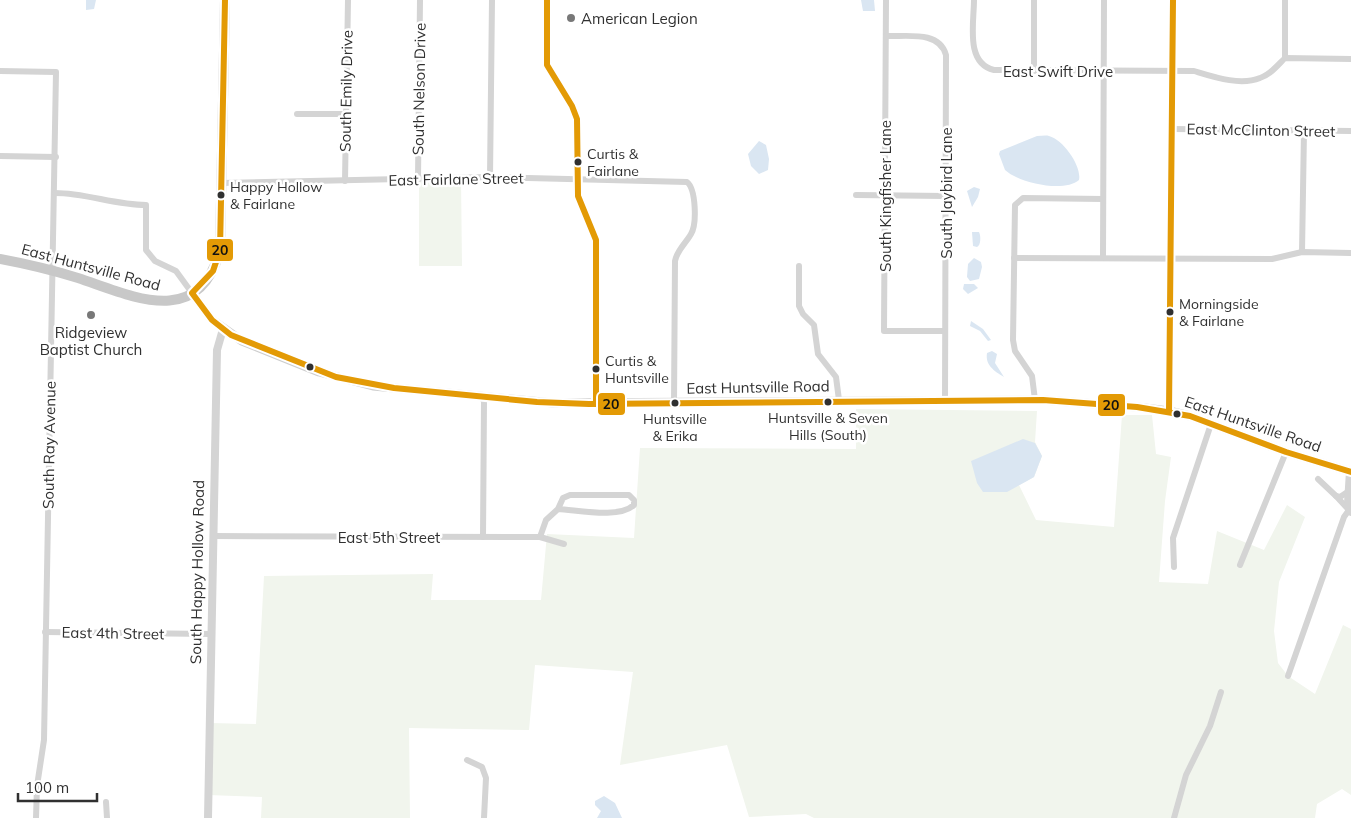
<svg xmlns="http://www.w3.org/2000/svg" width="1351" height="818" viewBox="0 0 1351 818" font-family="Mulish,sans-serif">
<style>
.green{fill:#f1f5ed}
.water{fill:#dae6f2}
.lines{fill:none;stroke-linecap:round;stroke-linejoin:round}
.minor{stroke:#d4d4d4;stroke-width:6}
.tertiary{stroke:#d4d4d4;stroke-width:8}
.secondary{stroke:#cecece;stroke-width:9}
.primary{stroke:#c8c8c8;stroke-width:10}
.bus-1-casing{stroke:#fff;stroke-width:10}
.bus-1{stroke:#e39a05;stroke-width:6}
.poi-dot{fill:#787878;stroke:#fff;stroke-width:2}
.bus-dot{fill:#303030;stroke:#fff;stroke-width:2}
.labels{text-anchor:middle;dominant-baseline:central;stroke-width:5;stroke-linejoin:round;paint-order:stroke}
.bus-label{font-size:14px;fill:#303030;stroke:#fff;text-anchor:start}
.poi-label{font-size:15px;fill:#303030;stroke:#fff;text-anchor:start}
.street-label{font-size:15px;fill:#303030;stroke:#fff}
.line-badge{stroke:#fff;stroke-width:2}
.pale-badge-label{font-size:14px;text-anchor:middle;font-weight:bold;fill:#111}
</style>
<rect width="100%" height="100%" fill="#fff"/>
<!-- green -->
<g class="green">
<polygon points="461,178 462,266 419,266 419,179"/>
<polygon points="856,409 1037,411 1035,442 1042,456 1034,477 1019,485 1036,520 1114,527 1122,415 1152,415 1156,454 1171,457 1165,501 1159,582 1208,584 1217,531 1264,550 1287,505 1305,517 1279,582 1274,631 1278,663 1288,676 1315,694 1343,625 1351,629 1351,795 1342,789 1317,804 1315,818 814,818 806,814 749,817 727,745 620,765 633,672 535,665 529,730 409,728 410,818 261,818 262,797 208,795 209,723 256,724 264,576 433,574 431,600 541,600 547,534 634,538 640,448 856,449"/>
</g>
<!-- water -->
<g class="water">
<polygon points="86,0 96,0 94,9 86,10"/>
<polygon points="861,0 874,0 875,11 863,11"/>
<path d="M1037,136C1041,136 1046,135 1049,136C1064,140 1082,167 1079,180C1064,193 1019,183 1005,170L999,154L1000,151Z"/>
<polygon points="759,141 766,145 769,159 768,170 759,174 751,166 748,154"/>
<polygon points="974,187 980,189 978,197 972,207 967,191"/>
<path d="M972,232H979C981,236 981,245 977,247L973,246Z"/>
<polygon points="974,258 981,262 982,267 979,279 970,281 967,277 968,264"/>
<polygon points="964,284 974,284 978,288 968,294 963,289"/>
<polygon points="971,321 983,329 991,340 988,341 980,331 970,326"/>
<path d="M992,351L997,354L995,363L1004,377C994,371 985,365 987,353Z"/>
<polygon points="1023,439 1035,443 1042,456 1034,477 1027,481 1007,492 983,492 977,483 971,461"/>
<polygon points="604,796 615,803 622,818 597,818 601,811 595,805 595,801"/>
</g>
<g class="lines">
<!-- minor -->
<g class="minor">
<path d="M547,0V65L572,106L577,119L578,196C581,212 592,224 596,240V404"/>
<polyline points="886,0 884,331 945,331"/>
<path d="M974,0C974,23 965,63 994,70L1194,71C1214,77 1240,86 1260,78C1270,75 1278,65 1285,58L1351,59"/>
<path d="M886,36C906,37 939,30 946,55L945,400"/>
<polyline points="1285,58 1285,0"/>
<polyline points="0,71 56,72 44,740 37,786 36,818"/>
<polyline points="1034,71 1034,0"/>
<polyline points="297,114 345,114"/>
<polyline points="1171,129 1351,131"/>
<polyline points="0,156 56,157"/>
<polyline points="490,177 492,0"/>
<polyline points="418,179 420,0"/>
<polyline points="345,181 348,0"/>
<path d="M221,183L490,177L687,182C696,189 697,224 691,234C686,243 677,250 675,261L674,403"/>
<path d="M55,193C86,193 115,205 146,205V250L155,261L176,271L192,293"/>
<polyline points="856,195 946,196"/>
<polyline points="1302,252 1304,131"/>
<polyline points="1014,258 1272,259 1302,252 1351,253"/>
<polyline points="1103,258 1104,0"/>
<polyline points="799,266 799,306 803,314 814,325 818,354 836,377 839,400"/>
<polyline points="482,397 484,402 483,537"/>
<polyline points="1035,400 1032,376 1015,351 1013,340 1015,205 1023,198 1103,199"/>
<polyline points="1318,479 1336,496 1340,497 1349,491"/>
<polyline points="213,536 540,537 564,544"/>
<path d="M540,537L546,520L558,509C578,510 619,519 634,505V500L629,495H570L563,498L558,509"/>
<polyline points="1240,565 1286,452"/>
<polyline points="1174,567 1173,538 1211,424"/>
<polyline points="45,632 210,634"/>
<polyline points="1288,676 1344,517 1349,510 1336,496"/>
<polyline points="467,760 482,767 486,778 484,818"/>
<polyline points="106,802 107,818"/>
<polyline points="1174,818 1186,775 1210,726 1221,692"/>
</g>
<!-- tertiary -->
<g class="tertiary">
<polyline points="1169,411 1173,0"/>
<polyline points="1350,471 1348,503 1351,512"/>
<polyline points="208,818 217,350 223,329"/>
</g>
<!-- secondary -->
<polyline class="secondary" points="192,293 212,320 242,341 319,372 373,386 553,403 1043,400 1137,407 1169,411 1190,416 1286,452 1351,472"/>
<!-- primary -->
<path class="primary" d="M0,259C27,264 52,270 78,278C132,296 199,330 220,250L225,0"/>
<defs>
<g id="bus-1">
<polyline points="225,0 220,250 213,271 192,293 212,320 231,335 336,377 394,388 537,402 589,404 1043,400 1137,407 1190,416 1286,452 1351,472"/>
<polyline points="547,0 547,65 572,106 577,119 578,196 596,240 596,404"/>
<polyline points="1169,411 1173,0"/>
</g>
</defs>
<!-- bus-1 casing -->
<use href="#bus-1" class="bus-1-casing"/>
<!-- bus-1 -->
<use href="#bus-1" class="bus-1"/>
</g>
<!-- markers -->
<g class="poi-dot">
<circle cx="571" cy="18" r="5"/>
<circle cx="91" cy="315" r="5"/>
</g>
<g class="bus-dot">
<circle cx="578" cy="162" r="4.5"/>
<circle cx="221" cy="195" r="4.5"/>
<circle cx="1170" cy="312" r="4.5"/>
<circle cx="310" cy="367" r="4.5"/>
<circle cx="596" cy="369" r="4.5"/>
<circle cx="828" cy="402" r="4.5"/>
<circle cx="675" cy="403" r="4.5"/>
<circle cx="1177" cy="414" r="4.5"/>
</g>
<g class="labels">
<!-- bus labels -->
<g class="bus-label">
<text x="587" y="154">Curtis &amp;<tspan x="587" dy="17">Fairlane</tspan></text>
<text x="230" y="187">Happy Hollow<tspan x="230" dy="17">&amp; Fairlane</tspan></text>
<text x="1179" y="304">Morningside<tspan x="1179" dy="17">&amp; Fairlane</tspan></text>
<text x="605" y="361">Curtis &amp;<tspan x="605" dy="17">Huntsville</tspan></text>
<text x="828" y="418" text-anchor="middle">Huntsville &amp; Seven<tspan x="828" dy="17">Hills (South)</tspan></text>
<text x="675" y="419" text-anchor="middle">Huntsville<tspan x="675" dy="17">&amp; Erika</tspan></text>
</g>
<!-- poi labels -->
<g class="poi-label">
<text x="581" y="18">American Legion</text>
<text x="91" y="332" text-anchor="middle">Ridgeview<tspan x="91" dy="17">Baptist Church</tspan></text>
</g>
<!-- street labels -->
<g class="street-label">
<text x="1058" y="71">East Swift Drive</text>
<text transform="translate(419 89) rotate(-89)">South Nelson Drive</text>
<text transform="translate(346 91) rotate(-89)">South Emily Drive</text>
<text transform="translate(1261 130) rotate(1)">East McClinton Street</text>
<text transform="translate(456 179) rotate(-1)">East Fairlane Street</text>
<text transform="translate(946 193) rotate(-90)">South Jaybird Lane</text>
<text transform="translate(885 196) rotate(-90)">South Kingfisher Lane</text>
<text transform="translate(91 267) rotate(15)">East Huntsville Road</text>
<text transform="translate(758 387) rotate(-1)">East Huntsville Road</text>
<text transform="translate(1253 424) rotate(19)">East Huntsville Road</text>
<text transform="translate(49 445) rotate(-89)">South Ray Avenue</text>
<text x="389" y="537">East 5th Street</text>
<text transform="translate(197 572) rotate(-89)">South Happy Hollow Road</text>
<text transform="translate(113 633) rotate(1)">East 4th Street</text>
</g>
</g>
<g class="line-badge">
<rect x="206" y="238" width="28" height="24" rx="5" fill="#e39a05"/>
<rect x="597" y="392" width="29" height="24" rx="5" fill="#e39a05"/>
<rect x="1097" y="393" width="29" height="24" rx="5" fill="#e39a05"/>
</g>
<g class="pale-badge-label">
<text x="220" y="255">20</text>
<text x="611" y="409">20</text>
<text x="1111" y="410">20</text>
</g>
<!-- scale -->
<path d="M18 793v8h79v-8" fill="none" stroke="#303030" stroke-width="2.5"/>
<text x="25" y="793" font-size="15" fill="#303030" stroke="#ffffff" stroke-width="4" paint-order="stroke">100 m</text>
</svg>
